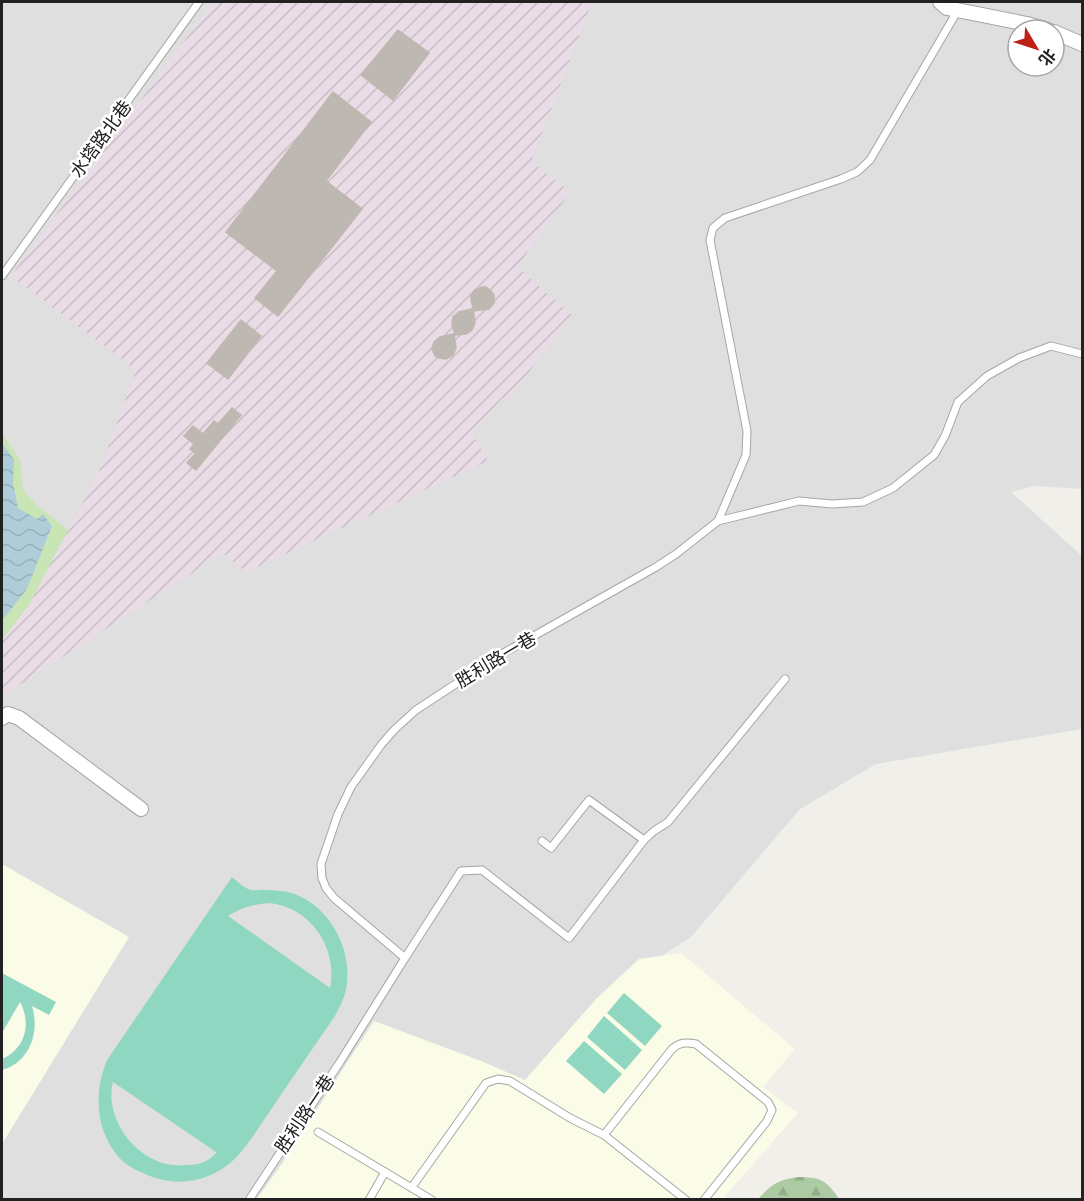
<svg xmlns="http://www.w3.org/2000/svg" width="1084" height="1201" viewBox="0 0 1084 1201" font-family="Arial,'Noto Sans SC',sans-serif">
<style>
.residential{fill:#dfdfdf;fill-rule:evenodd}
.industrial{fill:url(#industrial-furrows)}
.education{fill:#fbfce7}
.grass{fill:#c9e5b5}
.forest{fill:url(#forest-firs)}
.pitch{fill:#90d7c1;fill-rule:evenodd}
.water{fill:url(#water-waves)}
.building{fill:#beb8b2;stroke:#c1b7ad;stroke-width:1.5}
.lines{fill:none;stroke-linecap:round;stroke-linejoin:round}
.lane-casing{stroke:#a5a5a5;stroke-width:9}
.street-casing{stroke:#a5a5a5;stroke-width:16}
.lane{stroke:#fff;stroke-width:7}
.street{stroke:#fff;stroke-width:14}
.labels{text-anchor:middle;dominant-baseline:central;stroke-width:5;stroke-linejoin:round;paint-order:stroke}
.street-label{font-size:18px;fill:#212121;stroke:#fff}
</style>
<defs>
<pattern id="industrial-furrows" width="10" height="10" patternUnits="userSpaceOnUse" patternTransform="scale(1.5)"><rect width="10" height="10" fill="#e9dce6"/><path d="M-1 1l2-2M0 10L10 0M9 11l2-2" fill="none" stroke="#c8bcc5"/></pattern>
<pattern id="forest-firs" width="22" height="20" patternUnits="userSpaceOnUse" patternTransform="scale(1.5)"><rect width="22" height="20" fill="#accba2"/><path d="M5 1l3.5 6h-7zM16 11l3.5 6h-7z" fill="#94ae8b"/></pattern>
<pattern id="water-waves" width="16" height="10" patternUnits="userSpaceOnUse" patternTransform="scale(1.5)"><rect width="16" height="10" fill="#afcdd9"/><path d="M0 5q4-4 8 0t8 0" fill="none" stroke="#96b0ba"/></pattern>
</defs>
<rect width="100%" height="100%" fill="#f1efe9"/>
<!-- residential -->
<path class="residential" d="M2,2H1082V489L1034,486L1011,492L1082,556V729L876,764L800,809L691,937L627,978L578,1199L2,1200ZM1018,30H1054V66H1018Z"/>
<!-- industrial -->
<polygon class="industrial" points="213,2 592,2 531,162 570,192 517,267 572,315 507,401 502,398 472,434 488,461 246,572 223,553 2,696 2,640 29,605 99,472 136,370 11,276"/>
<!-- education -->
<g class="education">
<polygon points="2,864 129,937 2,1144"/>
<polygon points="681,953 795,1049 763,1087 798,1113 725,1196 726,1199 256,1200 281,1165 374,1021 481,1061 525,1080 597,998 639,959"/>
</g>
<!-- grass -->
<polygon class="grass" points="2,433 20,460 23,490 38,506 68,530 29,605 2,640"/>
<!-- forest -->
<path class="forest" d="M798,1177C821,1177 826,1180 839,1199H758C772,1184 778,1180 798,1177Z"/>
<!-- pitch -->
<g class="pitch">
<path d="M232,877C237,881 245,889 251,890C255,891 261,889 265,890C272,890 281,891 288,892C329,903 354,949 346,990C344,999 339,1008 335,1016C313,1048 290,1081 268,1114C256,1131 245,1151 229,1164C203,1184 172,1187 143,1173C133,1169 123,1163 117,1155C95,1128 94,1091 107,1060ZM270,903C311,908 338,948 330,988L228,916C240,908 255,904 270,903ZM113,1082L216,1152V1153C208,1162 199,1165 187,1165C176,1166 165,1165 155,1160C127,1148 105,1112 113,1082Z"/>
<path d="M2,973L56,1002L49,1015L32,1006C40,1032 30,1062 2,1070V1059C25,1049 32,1024 20,1002L2,1033Z"/>
<polygon points="624,993 662,1026 645,1046 607,1013"/>
<polygon points="604,1016 642,1050 625,1070 587,1037"/>
<polygon points="584,1041 622,1074 604,1094 566,1061"/>
</g>
<!-- water -->
<polygon class="water" points="2,443 14,460 13,483 18,508 37,519 43,514 52,526 27,589 2,621"/>
<!-- building -->
<g class="building">
<polygon points="398,30 429,53 393,100 361,75"/>
<polygon points="333,92 371,122 326,181 362,209 278,316 255,298 277,271 226,232"/>
<polygon points="482,287 486,287 492,292 494,295 494,303 489,309 474,311 471,300 471,296 475,290"/>
<polygon points="473,309 475,323 472,330 466,334 455,335 452,324 453,317 459,312"/>
<polygon points="241,320 261,336 228,379 207,363"/>
<polygon points="454,334 456,348 453,355 446,359 439,358 435,356 432,349 434,342 440,337"/>
<polygon points="232,408 241,415 196,470 187,463 196,453 190,449 194,444 184,436 193,426 203,434 214,421 218,424"/>
</g>
<g class="lines">
<defs>
<g id="lane">
<polyline points="2,276 199,2"/>
<polyline points="718,521 746,455 747,431 710,240 713,228 725,218 841,179 857,172 870,160 958,10"/>
<polyline points="542,841 551,848 589,800 644,840"/>
<polyline points="405,958 461,871 482,870 569,938 644,840 654,831 668,822 785,679"/>
<polyline points="318,1132 385,1172"/>
<path d="M604,1135L672,1049C680,1042 686,1042 696,1044L768,1102L772,1110L767,1121L704,1200"/>
<polyline points="412,1187 486,1083 498,1079 510,1081 570,1118 604,1135 686,1200"/>
<polyline points="249,1200 340,1062 405,958 334,898 326,888 322,878 321,864 338,814 351,787 381,745 394,730 416,710 500,655 656,567 676,554 718,521 799,501 832,504 863,502 893,488 934,455 945,436 958,402 987,376 1019,358 1051,346 1082,354"/>
<polyline points="369,1200 385,1172 432,1200"/>
</g>
<g id="street">
<polyline points="940,2 947,8 1027,24 1048,30"/>
<polyline points="1054,32 1082,44"/>
<polyline points="2,718 8,714 19,718 141,809"/>
</g>
</defs>
<!-- lane casing -->
<use href="#lane" class="lane-casing"/>
<!-- street casing -->
<use href="#street" class="street-casing"/>
<!-- lane -->
<use href="#lane" class="lane"/>
<!-- street -->
<use href="#street" class="street"/>
</g>
<g class="labels">
<!-- street labels -->
<g class="street-label">
<text transform="translate(101 139) rotate(-54)">水塔路北巷</text>
<text transform="translate(496 660) rotate(-31)">胜利路一巷</text>
<text transform="translate(305 1114) rotate(-56)">胜利路一巷</text>
</g>
</g>
<!-- border -->
<rect width="1084" height="1201" fill="none" stroke="#212121" stroke-width="6"/>
<!-- north arrow -->
<g transform="translate(1036 48) rotate(129)"><circle r="28" fill="#ffffff" stroke="#a6a6a6" stroke-width="1.5"/>
<path d="M0-4.5L10 22L0 15L-10 22Z" fill="#be2115"/>
<text y="-9" font-size="16" font-weight="bold" text-anchor="middle" fill="#212121">北</text>
</g>
</svg>
